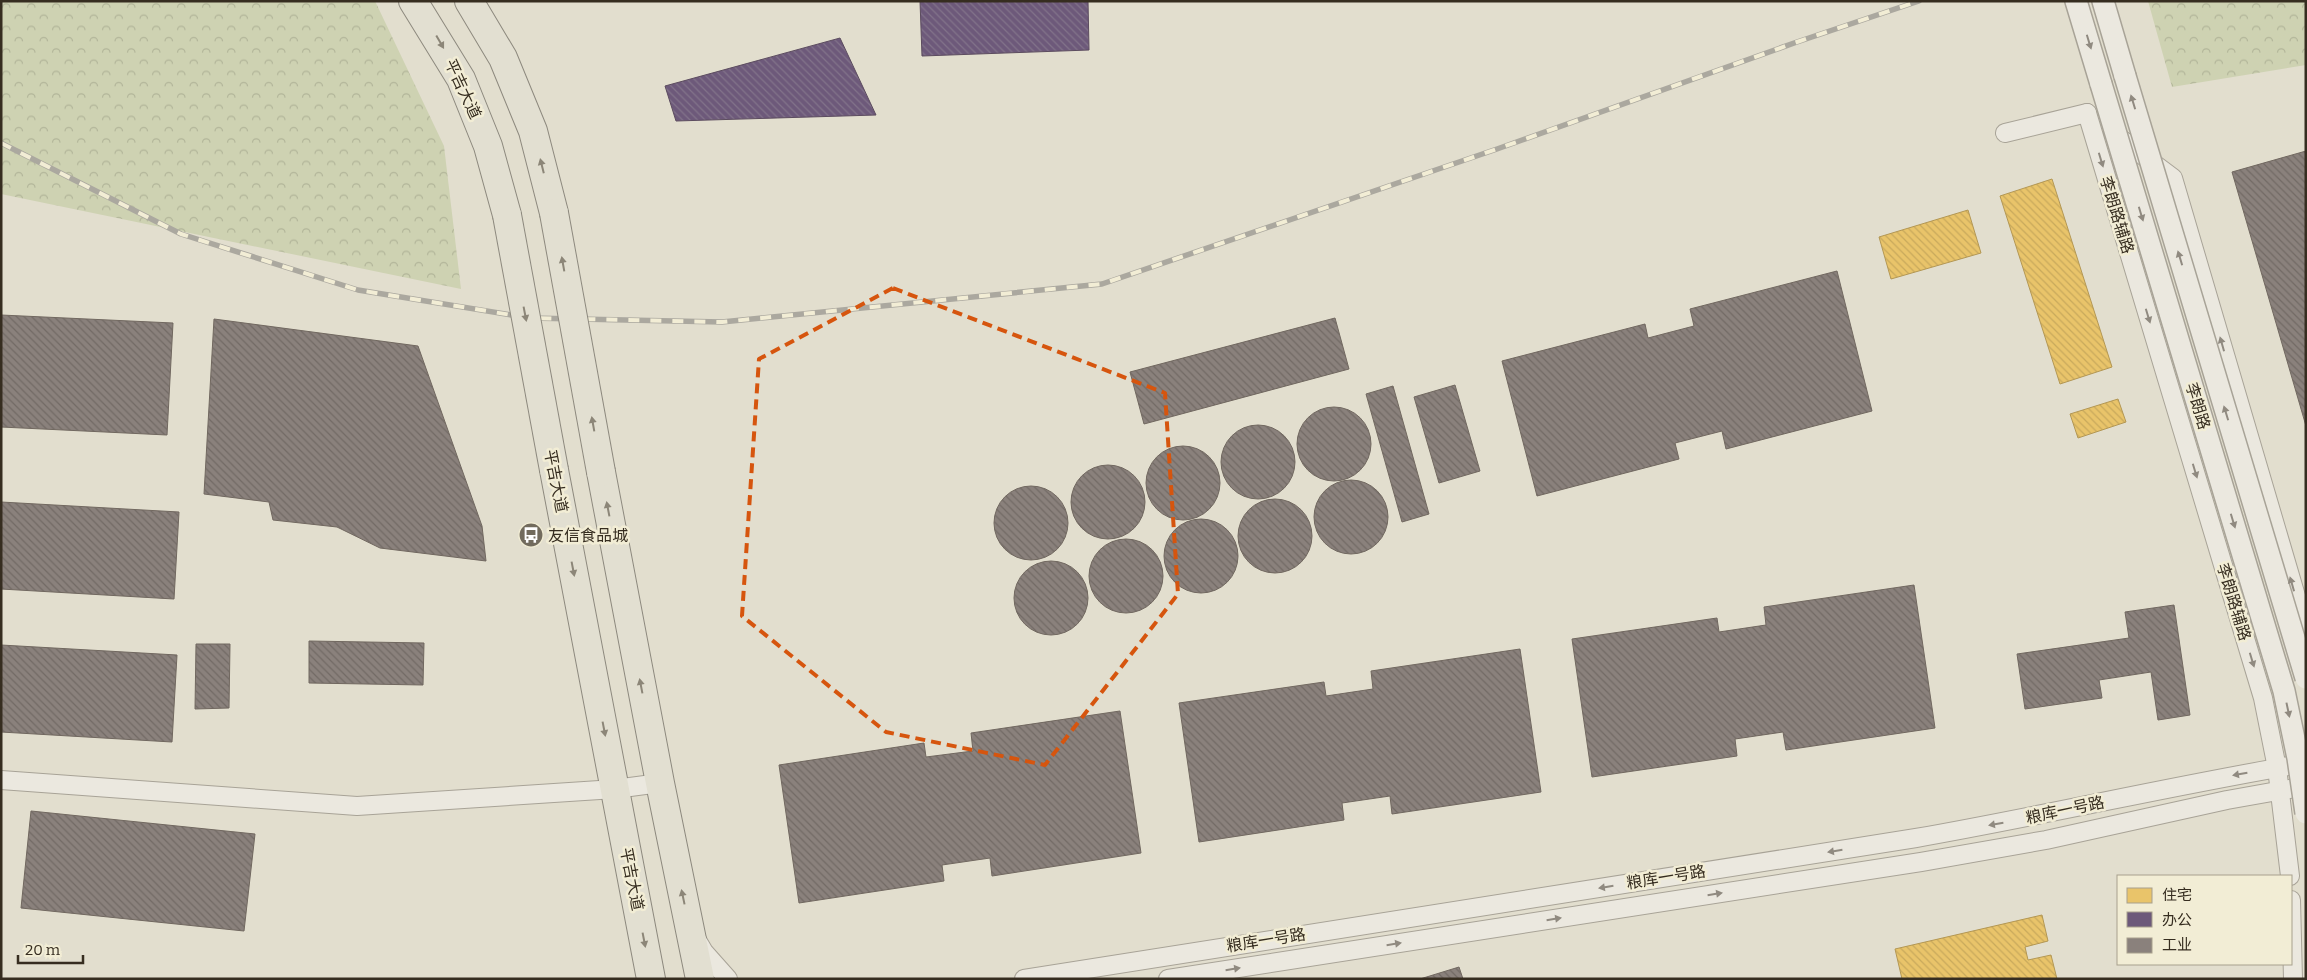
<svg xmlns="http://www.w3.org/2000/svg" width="2307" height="980" viewBox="0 0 2307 980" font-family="Bitter,'Noto Sans SC',serif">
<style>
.forest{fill:url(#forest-crowns)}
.homes{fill:url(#homes-back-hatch);stroke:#b39754}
.offices{fill:url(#offices-back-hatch);stroke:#5c4c5f}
.industry{fill:url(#industry-back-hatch);stroke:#716860}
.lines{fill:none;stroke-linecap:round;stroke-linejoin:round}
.minor-casing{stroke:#a8a397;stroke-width:20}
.tertiary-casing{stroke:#a8a397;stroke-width:24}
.primary-casing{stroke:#8d897e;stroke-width:30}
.minor{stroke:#ebe8df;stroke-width:18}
.tertiary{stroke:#ebe8df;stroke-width:21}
.primary{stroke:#e2dfd1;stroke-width:28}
.rail-casing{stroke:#aba89f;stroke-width:5.5}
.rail{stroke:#f2edd5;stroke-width:4;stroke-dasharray:11;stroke-linecap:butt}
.tertiary-bridge-casing{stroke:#a8a397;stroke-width:24;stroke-linecap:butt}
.primary-bridge-casing{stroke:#8d897e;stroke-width:30;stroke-linecap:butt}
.tertiary-bridge{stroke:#ebe8df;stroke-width:21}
.primary-bridge{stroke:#e2dfd1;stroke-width:28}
.oneway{fill:#8c8678}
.oneway2{fill:#908a80}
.marked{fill:none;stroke:#d6550e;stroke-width:4;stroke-dasharray:10 6;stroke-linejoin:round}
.labels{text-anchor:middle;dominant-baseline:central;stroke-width:5;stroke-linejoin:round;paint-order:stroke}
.street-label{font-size:16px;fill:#362d20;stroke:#f2edd5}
.poi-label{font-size:16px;fill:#362d20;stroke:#f2edd5;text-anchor:start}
</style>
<defs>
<pattern id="forest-crowns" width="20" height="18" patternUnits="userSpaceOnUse" patternTransform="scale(1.25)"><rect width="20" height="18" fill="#ced2b2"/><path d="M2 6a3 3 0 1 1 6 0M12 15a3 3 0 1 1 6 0" fill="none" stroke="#b2b599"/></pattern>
<pattern id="homes-back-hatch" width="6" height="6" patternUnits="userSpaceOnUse" patternTransform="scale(1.25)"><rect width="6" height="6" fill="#e9c46a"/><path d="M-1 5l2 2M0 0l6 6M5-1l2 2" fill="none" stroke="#c8a95c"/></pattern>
<pattern id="offices-back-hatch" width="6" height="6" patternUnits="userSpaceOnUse" patternTransform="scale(1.25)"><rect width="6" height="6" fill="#6d597a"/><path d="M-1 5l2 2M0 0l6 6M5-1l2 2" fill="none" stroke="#82738a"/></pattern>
<pattern id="industry-back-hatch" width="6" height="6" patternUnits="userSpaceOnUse" patternTransform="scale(1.25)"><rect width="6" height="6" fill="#8a817c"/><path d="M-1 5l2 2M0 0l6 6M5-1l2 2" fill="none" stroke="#726a65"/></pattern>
</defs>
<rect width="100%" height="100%" fill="#e2dece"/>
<!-- forest -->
<g class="forest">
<polygon points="1,1 375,1 444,146 461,289 1,194"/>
<polygon points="2148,1 2306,1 2306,65 2172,87"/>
</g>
<!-- homes -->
<g class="homes">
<polygon points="2052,179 2112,367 2060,384 2000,196"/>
<polygon points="1968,210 1981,253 1891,279 1879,237"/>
<polygon points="2118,399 2126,422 2078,438 2070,414"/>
<polygon points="2042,915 2048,941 2025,947 2028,960 2051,955 2057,979 1902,979 1895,949"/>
</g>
<!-- offices -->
<g class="offices">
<polygon points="920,1 1088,1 1089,50 922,56"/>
<polygon points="840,38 876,115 676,121 665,86"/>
</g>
<!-- industry -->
<g class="industry">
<polygon points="2306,151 2306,426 2232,172"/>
<polygon points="1837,271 1872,411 1726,449 1722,431 1675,443 1679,459 1537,496 1502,361 1645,324 1648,338 1694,326 1690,309"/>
<polygon points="1,315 173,323 167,435 1,427"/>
<polygon points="1335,318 1349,369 1144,424 1130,372"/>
<polygon points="214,319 418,346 482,526 486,561 380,548 337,527 273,520 269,502 204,494"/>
<polygon points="1455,385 1480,471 1439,483 1414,397"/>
<polygon points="1393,386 1429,514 1402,522 1366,394"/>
<circle cx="1334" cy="444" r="37"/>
<circle cx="1258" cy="462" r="37"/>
<circle cx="1183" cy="483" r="37"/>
<circle cx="1108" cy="502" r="37"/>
<circle cx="1351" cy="517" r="37"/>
<circle cx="1031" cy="523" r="37"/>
<circle cx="1275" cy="536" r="37"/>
<polygon points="1,502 179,512 174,599 1,589"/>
<circle cx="1201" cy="556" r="37"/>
<circle cx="1126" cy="576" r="37"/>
<circle cx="1051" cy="598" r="37"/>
<polygon points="1914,585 1935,728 1786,750 1783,732 1735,739 1737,756 1592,777 1572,639 1717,618 1719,632 1766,625 1764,607"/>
<polygon points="2174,605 2190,715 2158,720 2151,672 2099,680 2102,698 2025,709 2017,654 2129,638 2125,612"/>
<polygon points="309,641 424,643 423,685 309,683"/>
<polygon points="196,644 230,644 229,708 195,709"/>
<polygon points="1,645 177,655 172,742 1,732"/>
<polygon points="1520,649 1541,792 1392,814 1390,796 1342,803 1344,820 1199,842 1179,703 1324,682 1326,696 1373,689 1371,671"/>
<polygon points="1120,711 1141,853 992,876 990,858 942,865 944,881 799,903 779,765 924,743 926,757 973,751 971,733"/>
<polygon points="31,811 255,834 244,931 21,908"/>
<polygon points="1459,967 1463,979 1420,979"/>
</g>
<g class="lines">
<defs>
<g id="minor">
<polyline points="2087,113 2263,698 2277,768 2290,876"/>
<polyline points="2005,133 2087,113"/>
<polyline points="2113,133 2173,178 2306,630"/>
<polyline points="1,780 357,806 615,789 660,783"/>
<polyline points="2291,900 2293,979"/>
<polyline points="697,940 704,952 728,979"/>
<path d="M1024,979L1916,838C2047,815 2175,785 2306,763"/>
<polyline points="1168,979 1921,862 2046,840 2227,800 2306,786"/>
</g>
<g id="tertiary">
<polyline points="2076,1 2101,84"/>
<polyline points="2103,1 2125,76"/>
</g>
<g id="primary">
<polyline points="413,1 461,79 488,146 507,215"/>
<polyline points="469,1 503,58 533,131 554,213"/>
<polyline points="554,470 651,979"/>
<polyline points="601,472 660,783 700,979"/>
</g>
</defs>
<!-- minor casing -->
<use href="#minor" class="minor-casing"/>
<!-- tertiary casing -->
<use href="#tertiary" class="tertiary-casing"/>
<!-- primary casing -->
<use href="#primary" class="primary-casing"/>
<!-- minor -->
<use href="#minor" class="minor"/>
<!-- tertiary -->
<use href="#tertiary" class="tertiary"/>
<!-- primary -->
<use href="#primary" class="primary"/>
<defs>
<polyline id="rail" points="1,143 181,234 358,290 530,318 722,322 1102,284 1497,149 1797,42 1919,1"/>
</defs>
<!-- rail casing -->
<use href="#rail" class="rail-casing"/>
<!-- rail -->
<use href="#rail" class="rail"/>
<defs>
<g id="tertiary-bridge">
<polyline points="2125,76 2306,678"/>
<polyline points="2101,84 2284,691 2298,758 2306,813"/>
</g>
<g id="primary-bridge">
<polyline points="554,213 601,472"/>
<polyline points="507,215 554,470"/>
</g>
</defs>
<!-- tertiary-bridge casing -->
<use href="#tertiary-bridge" class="tertiary-bridge-casing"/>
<!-- primary-bridge casing -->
<use href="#primary-bridge" class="primary-bridge-casing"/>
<!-- tertiary-bridge -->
<use href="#tertiary-bridge" class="tertiary-bridge"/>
<!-- primary-bridge -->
<use href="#primary-bridge" class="primary-bridge"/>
</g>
<!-- one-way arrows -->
<defs><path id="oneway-solid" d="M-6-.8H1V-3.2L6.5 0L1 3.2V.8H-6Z" transform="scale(1.25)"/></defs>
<g class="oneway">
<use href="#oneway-solid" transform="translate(440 42) rotate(60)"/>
<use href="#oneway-solid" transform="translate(542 166) rotate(-104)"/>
<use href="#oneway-solid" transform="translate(563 264) rotate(-100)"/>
<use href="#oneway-solid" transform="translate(525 314) rotate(79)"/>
<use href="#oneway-solid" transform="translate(593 424) rotate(-100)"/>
<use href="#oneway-solid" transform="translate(608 509) rotate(-101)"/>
<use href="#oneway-solid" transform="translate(573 569) rotate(79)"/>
<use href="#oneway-solid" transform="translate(641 686) rotate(-101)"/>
<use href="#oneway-solid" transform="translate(604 729) rotate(79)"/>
<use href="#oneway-solid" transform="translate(683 897) rotate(-102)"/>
<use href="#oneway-solid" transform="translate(644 940) rotate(79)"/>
</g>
<g class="oneway2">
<use href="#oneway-solid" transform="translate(2089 42) rotate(73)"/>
<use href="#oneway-solid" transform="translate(2133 102) rotate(-107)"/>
<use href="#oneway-solid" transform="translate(2101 160) rotate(73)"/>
<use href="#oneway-solid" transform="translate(2141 214) rotate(73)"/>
<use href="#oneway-solid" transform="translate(2180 258) rotate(-107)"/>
<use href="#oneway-solid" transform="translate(2148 316) rotate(73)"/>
<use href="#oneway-solid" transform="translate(2222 344) rotate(-106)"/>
<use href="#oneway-solid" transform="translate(2226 413) rotate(-107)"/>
<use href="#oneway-solid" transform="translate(2195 471) rotate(73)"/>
<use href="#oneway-solid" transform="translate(2233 521) rotate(73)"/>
<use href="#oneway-solid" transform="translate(2292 584) rotate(-106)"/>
<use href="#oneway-solid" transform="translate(2252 660) rotate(73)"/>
<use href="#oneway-solid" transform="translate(2288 710) rotate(78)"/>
<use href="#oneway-solid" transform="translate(2240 774) rotate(170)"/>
<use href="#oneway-solid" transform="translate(1996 824) rotate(170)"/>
<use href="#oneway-solid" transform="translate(1835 851) rotate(171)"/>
<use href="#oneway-solid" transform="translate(1606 887) rotate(171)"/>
<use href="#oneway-solid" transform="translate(1715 894) rotate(-9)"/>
<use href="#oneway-solid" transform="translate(1554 919) rotate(-9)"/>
<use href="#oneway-solid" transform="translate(1394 944) rotate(-9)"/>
<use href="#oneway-solid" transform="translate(1233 969) rotate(-9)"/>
</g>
<!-- marked area -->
<path class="marked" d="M893,288L1165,393L1178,594L1045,765L886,732L742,616L759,359Z"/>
<!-- icons -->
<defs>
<symbol id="bus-disc" viewBox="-11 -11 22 22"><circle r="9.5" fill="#726b5d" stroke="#f2edd5"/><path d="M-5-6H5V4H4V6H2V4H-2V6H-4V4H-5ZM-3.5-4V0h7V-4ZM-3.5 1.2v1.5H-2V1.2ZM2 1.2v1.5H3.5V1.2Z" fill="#fff"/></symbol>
</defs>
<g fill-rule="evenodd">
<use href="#bus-disc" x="517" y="521" width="28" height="28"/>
</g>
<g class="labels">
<!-- street labels -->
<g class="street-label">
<text transform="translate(463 89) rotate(65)">平吉大道</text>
<text transform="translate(2117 215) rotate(73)">李朗路辅路</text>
<text transform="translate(2198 406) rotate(73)">李朗路</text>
<text transform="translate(556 481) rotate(79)">平吉大道</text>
<text transform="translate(2234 602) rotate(73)">李朗路辅路</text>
<text transform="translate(2065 810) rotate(-12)">粮库一号路</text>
<text transform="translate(1666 877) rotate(-9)">粮库一号路</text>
<text transform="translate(632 879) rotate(79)">平吉大道</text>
<text transform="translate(1266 940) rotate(-9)">粮库一号路</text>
</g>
<!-- poi labels -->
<g class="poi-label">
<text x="548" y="535">友信食品城</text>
</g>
</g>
<!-- border -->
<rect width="2307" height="980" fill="none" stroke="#362d20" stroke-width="5"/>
<!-- legend -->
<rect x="2117" y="875" width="175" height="90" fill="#f2edd5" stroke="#a7a08d"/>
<rect x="2127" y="888" width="25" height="15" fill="#e9c46a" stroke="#a7a08d"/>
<text x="2162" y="900" font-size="15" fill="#362d20">住宅</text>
<rect x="2127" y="912" width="25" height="15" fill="#6d597a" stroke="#a7a08d"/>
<text x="2162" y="925" font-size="15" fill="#362d20">办公</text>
<rect x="2127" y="938" width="25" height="15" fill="#8a817c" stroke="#a7a08d"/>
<text x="2162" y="950" font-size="15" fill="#362d20">工业</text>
<!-- scale -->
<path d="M18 955v8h65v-8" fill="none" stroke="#362d20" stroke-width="2.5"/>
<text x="25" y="955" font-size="15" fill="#362d20" stroke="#f2edd5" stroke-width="4" paint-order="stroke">20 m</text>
</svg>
